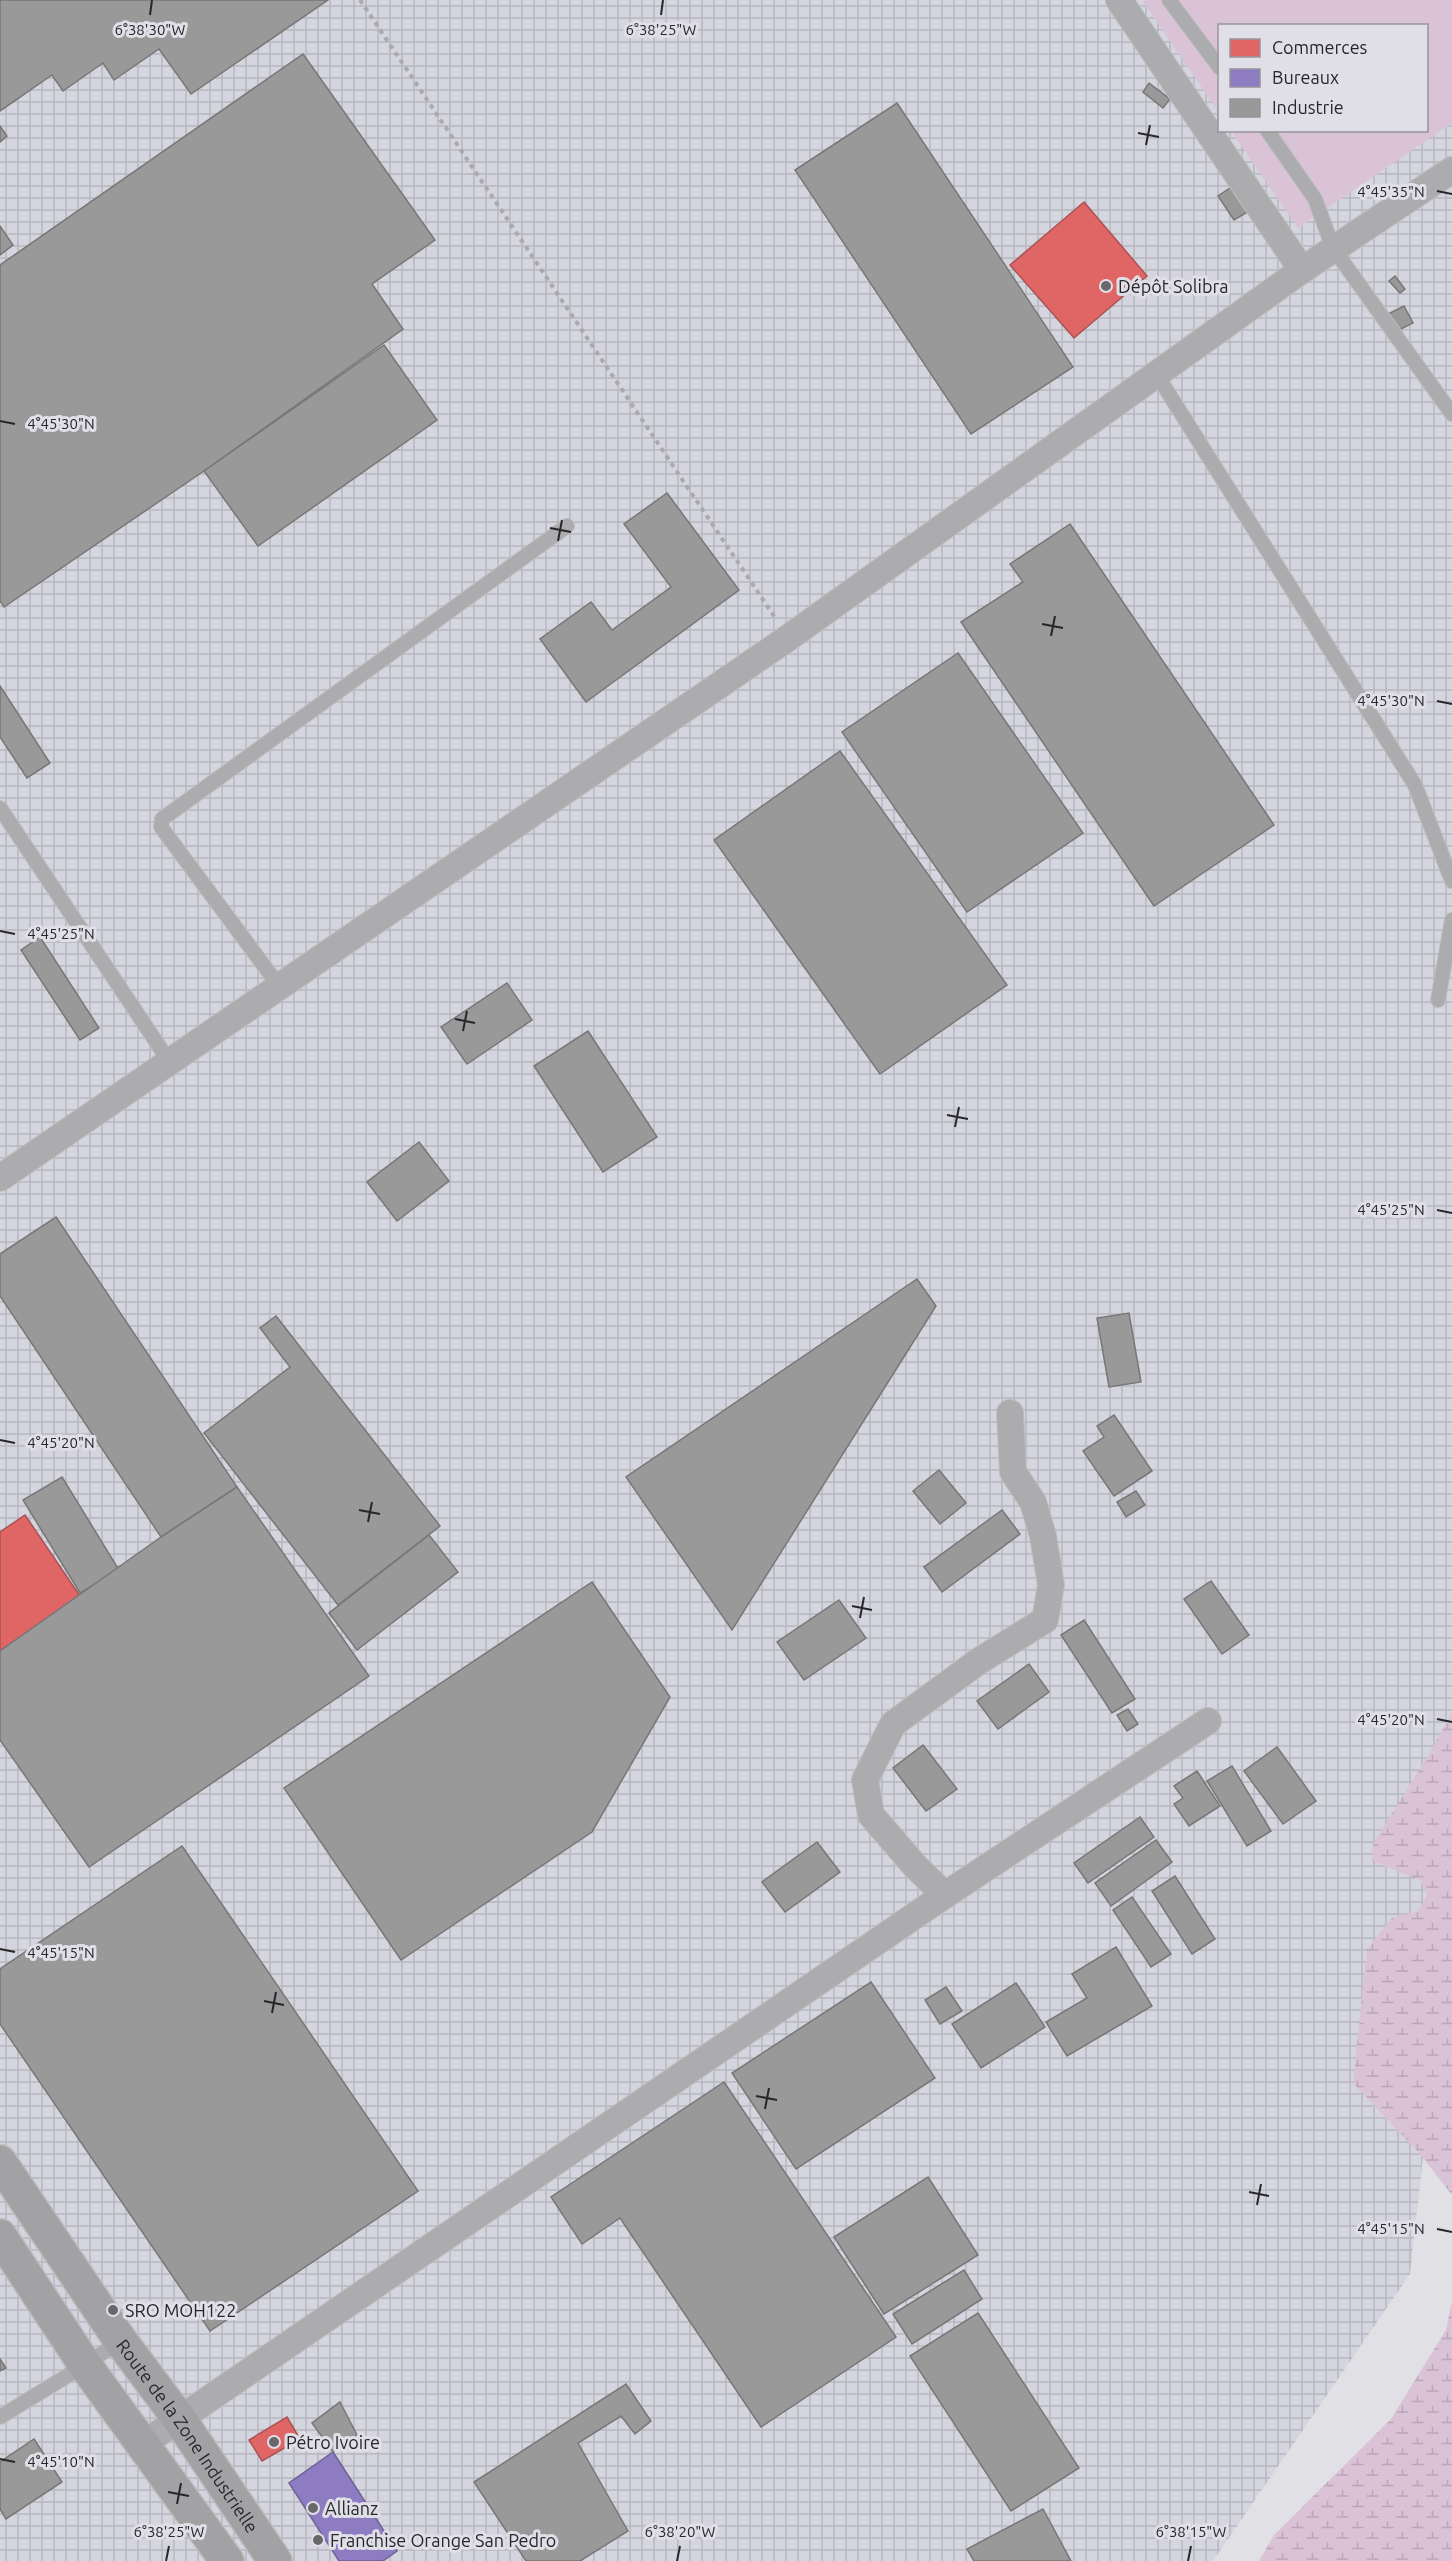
<svg xmlns="http://www.w3.org/2000/svg" width="1452" height="2561" viewBox="0 0 1452 2561" font-family="Ubuntu,sans-serif">
<style>
.industrial{fill:url(#industrial-grid);fill-rule:evenodd}
.green{fill:#dac2d7}
.wetland{fill:url(#wetland-marsh)}
.shops{fill:#e06666;stroke:#a85354;stroke-width:1.5}
.offices{fill:#8e7cc3;stroke:#6f6295;stroke-width:1.5}
.industry{fill:#999;stroke:#777778;stroke-width:1.5}
.lines{fill:none;stroke-linecap:round;stroke-linejoin:round}
.lane-casing{stroke:#bdbdbf;stroke-width:16}
.street-casing{stroke:#bdbdbf;stroke-width:28}
.secondary-casing{stroke:#bdbdbf;stroke-width:36}
.path{stroke:#aaa9ab;stroke-width:4;stroke-dasharray:4.5 4.5;stroke-linecap:butt}
.lane{stroke:#acabad;stroke-width:14}
.street{stroke:#acabad;stroke-width:26}
.secondary{stroke:#a2a1a3;stroke-width:33}
.ticks{fill:none;stroke:#27272a;stroke-width:2}
.poi-dot{fill:#68686b;stroke:#e0dfe7;stroke-width:2}
.labels{text-anchor:middle;dominant-baseline:central;stroke-width:6;stroke-linejoin:round;paint-order:stroke}
.poi-label{font-size:18px;fill:#27272a;stroke:#e0dfe7;text-anchor:start}
.street-label{font-size:18px;fill:#27272a;stroke:#e0dfe7}
.ticks-label{font-size:15px;text-anchor:middle;fill:#27272a;stroke:#e0dfe7;stroke-width:6;stroke-linejoin:round;paint-order:stroke}
</style>
<defs>
<pattern id="industrial-grid" width="8" height="8" patternUnits="userSpaceOnUse" patternTransform="scale(1.5)"><rect width="8" height="8" fill="#d5d5df"/><path d="M0 4h8M4 0v8" fill="none" stroke="#b7b7c0"/></pattern>
<pattern id="wetland-marsh" width="20" height="14" patternUnits="userSpaceOnUse" patternTransform="scale(1.5)"><rect width="20" height="14" fill="#dac2d7"/><path d="M1 5h8M5 5V1M11 12h8M15 12V8" fill="none" stroke="#bba7b9"/></pattern>
</defs>
<rect width="100%" height="100%" fill="#e1e1e5"/>
<!-- industrial -->
<path class="industrial" d="M0,0H1452V1899L1410,2274L1213,2561H0ZM1220,26H1426V130H1220Z"/>
<!-- green -->
<polygon class="green" points="1142,0 1452,0 1452,123 1298,228 1231,131 1426,130 1426,26 1220,26 1219,113"/>
<!-- wetland -->
<g class="wetland">
<polygon points="1452,1712 1452,2195 1419,2153 1353,2083 1367,1949 1392,1918 1418,1911 1427,1895 1420,1880 1372,1861 1373,1844 1432,1749"/>
<polygon points="1452,2301 1452,2561 1259,2561 1274,2535 1391,2419 1446,2330"/>
</g>
<!-- shops -->
<g class="shops">
<polygon points="1084,202 1147,276 1074,338 1010,265"/>
<polygon points="25,1515 80,1596 0,1651 0,1532"/>
<polygon points="287,2417 300,2439 262,2461 249,2440"/>
</g>
<!-- offices -->
<polygon class="offices" points="333,2452 397,2551 383,2561 339,2561 289,2483"/>
<!-- industry -->
<g class="industry">
<polygon points="0,0 328,0 191,94 159,49 114,80 103,63 63,91 52,75 0,111"/>
<polygon points="303,54 435,240 372,284 403,329 204,471 4,607 0,601 0,265"/>
<polygon points="1149,83 1170,99 1163,108 1143,92"/>
<polygon points="897,103 1073,367 971,434 795,170"/>
<polygon points="0,126 7,136 0,142"/>
<polygon points="1233,186 1249,211 1234,220 1218,196"/>
<polygon points="0,226 13,245 0,255"/>
<polygon points="1395,276 1405,289 1400,293 1389,281"/>
<polygon points="1404,306 1413,323 1397,331 1388,314"/>
<polygon points="384,345 437,420 258,546 204,471"/>
<polygon points="667,493 739,590 586,702 540,639 591,602 612,630 671,587 624,524"/>
<polygon points="1070,524 1274,825 1154,906 961,622 1023,582 1010,564"/>
<polygon points="958,653 1083,833 967,912 842,732"/>
<polygon points="0,686 50,763 27,778 0,737"/>
<polygon points="840,751 1007,985 880,1074 714,840"/>
<polygon points="40,937 99,1028 80,1040 21,950"/>
<polygon points="507,983 532,1020 467,1064 441,1027"/>
<polygon points="588,1031 657,1137 603,1172 534,1066"/>
<polygon points="419,1142 449,1181 397,1221 367,1182"/>
<polygon points="56,1217 237,1487 161,1537 0,1296 0,1254"/>
<polygon points="917,1279 936,1306 732,1630 626,1477"/>
<polygon points="1129,1313 1141,1382 1109,1387 1097,1318"/>
<polygon points="276,1316 440,1526 338,1605 204,1433 290,1367 260,1328"/>
<polygon points="1114,1415 1152,1471 1114,1496 1083,1451 1104,1437 1097,1426"/>
<polygon points="939,1470 966,1503 940,1524 913,1491"/>
<polygon points="62,1477 119,1570 80,1593 23,1500"/>
<polygon points="237,1487 369,1676 89,1867 0,1740 0,1651 161,1537"/>
<polygon points="1136,1491 1145,1505 1126,1517 1117,1502"/>
<polygon points="1002,1510 1020,1534 942,1592 924,1567"/>
<polygon points="429,1535 458,1572 357,1650 329,1613"/>
<polygon points="1211,1581 1249,1635 1222,1654 1184,1599"/>
<polygon points="592,1582 670,1697 592,1832 401,1960 284,1788"/>
<polygon points="839,1600 866,1638 804,1680 777,1642"/>
<polygon points="1084,1620 1135,1699 1112,1713 1061,1635"/>
<polygon points="1029,1664 1049,1692 998,1729 977,1701"/>
<polygon points="1128,1709 1138,1724 1127,1731 1117,1715"/>
<polygon points="923,1745 957,1789 926,1811 893,1768"/>
<polygon points="1277,1747 1316,1801 1283,1824 1244,1771"/>
<polygon points="1232,1766 1271,1831 1247,1846 1207,1781"/>
<polygon points="1197,1771 1220,1806 1189,1826 1174,1804 1183,1798 1174,1786"/>
<polygon points="1140,1817 1154,1837 1088,1883 1074,1863"/>
<polygon points="1156,1840 1172,1862 1111,1906 1095,1883"/>
<polygon points="817,1842 840,1872 785,1912 762,1882"/>
<polygon points="182,1846 418,2191 210,2331 0,2024 0,1969"/>
<polygon points="1175,1876 1215,1939 1192,1954 1152,1891"/>
<polygon points="1132,1897 1171,1954 1151,1967 1113,1910"/>
<polygon points="1116,1947 1152,2006 1067,2056 1046,2022 1087,1998 1072,1974"/>
<polygon points="871,1982 935,2078 796,2169 732,2073"/>
<polygon points="1016,1983 1045,2027 981,2068 952,2024"/>
<polygon points="946,1987 962,2011 940,2024 925,2000"/>
<polygon points="724,2082 896,2337 761,2427 620,2218 582,2244 551,2197"/>
<polygon points="928,2177 978,2255 884,2314 834,2237"/>
<polygon points="964,2270 982,2299 912,2344 893,2314"/>
<polygon points="978,2313 1079,2468 1011,2511 910,2356"/>
<polygon points="0,2359 6,2368 0,2371"/>
<polygon points="626,2384 651,2421 635,2434 621,2416 578,2443 628,2531 580,2561 526,2561 474,2482"/>
<polygon points="340,2402 357,2435 333,2452 312,2423"/>
<polygon points="34,2439 62,2482 6,2519 0,2509 0,2462"/>
<polygon points="1043,2509 1071,2561 974,2561 967,2549"/>
</g>
<g class="lines">
<defs>
<g id="lane">
<polyline points="1169,0 1220,68"/>
<polyline points="1267,130 1315,199 1333,248 1452,414"/>
<polyline points="1157,375 1415,785 1452,881"/>
<polyline points="0,808 169,1061"/>
<polyline points="279,986 161,827 162,819 567,526"/>
<polyline points="1438,1000 1452,920"/>
<polyline points="0,2417 85,2365 120,2341"/>
</g>
<g id="street">
<polyline points="1119,0 1302,270"/>
<polyline points="0,1178 788,638 1302,270 1452,170"/>
<polyline points="945,1895 916,1867 871,1815 865,1780 893,1724 979,1661 1045,1620 1051,1585 1043,1536 1033,1502 1013,1472 1010,1413"/>
<polyline points="143,2444 945,1895 1208,1721"/>
</g>
<g id="secondary">
<path id="s1" d="M0,2162L120,2340L180,2420L275,2561"/>
<polyline points="0,2236 85,2365 227,2561"/>
</g>
</defs>
<!-- lane casing -->
<use href="#lane" class="lane-casing"/>
<!-- street casing -->
<use href="#street" class="street-casing"/>
<!-- secondary casing -->
<use href="#secondary" class="secondary-casing"/>
<!-- path -->
<polyline class="path" points="360,0 776,619"/>
<!-- lane -->
<use href="#lane" class="lane"/>
<!-- street -->
<use href="#street" class="street"/>
<!-- secondary -->
<use href="#secondary" class="secondary"/>
</g>
<!-- ticks -->
<path class="ticks" d="M150,15L152,0M661,15L663,0M1138,133L1159,137M1146,145L1150,125M1437,191L1452,194M0,421L15,424M550,528L571,532M558,541L562,520M1042,624L1063,628M1051,636L1055,616M1437,701L1452,704M0,931L15,934M455,1019L475,1023M463,1031L467,1011M947,1115L968,1119M955,1127L959,1107M1437,1210L1452,1213M0,1440L15,1443M359,1510L380,1514M368,1522L372,1502M852,1606L872,1610M860,1618L864,1597M1437,1719L1452,1722M0,1949L15,1952M264,2001L284,2005M272,2013L276,1992M756,2096L777,2100M765,2109L769,2088M1249,2192L1269,2196M1257,2205L1261,2184M1437,2229L1452,2232M0,2459L15,2462M168,2492L189,2496M177,2504L181,2483M166,2561L169,2546M677,2561L680,2546M1188,2561L1191,2546"/>
<!-- markers -->
<g class="poi-dot">
<circle cx="1106" cy="286" r="6"/>
<circle cx="113" cy="2310" r="6"/>
<circle cx="274" cy="2442" r="6"/>
<circle cx="313" cy="2508" r="6"/>
<circle cx="318" cy="2540" r="6"/>
</g>
<g class="labels">
<!-- poi labels -->
<g class="poi-label">
<text x="1118" y="286">Dépôt Solibra</text>
<text x="125" y="2310">SRO MOH122</text>
<text x="286" y="2442">Pétro Ivoire</text>
<text x="325" y="2508">Allianz</text>
<text x="330" y="2540">Franchise Orange San Pedro</text>
</g>
<!-- street labels -->
<g class="street-label">
<text stroke="none"><textPath href="#s1" startOffset="332">Route de la Zone Industrielle</textPath></text>
</g>
</g>
<g class="ticks-label">
<text x="661" y="35">6°38'25"W</text>
<text x="150" y="35">6°38'30"W</text>
<text x="1391" y="197">4°45'35"N</text>
<text x="61" y="429">4°45'30"N</text>
<text x="1391" y="706">4°45'30"N</text>
<text x="61" y="939">4°45'25"N</text>
<text x="1391" y="1215">4°45'25"N</text>
<text x="61" y="1448">4°45'20"N</text>
<text x="1391" y="1725">4°45'20"N</text>
<text x="61" y="1958">4°45'15"N</text>
<text x="1391" y="2234">4°45'15"N</text>
<text x="61" y="2467">4°45'10"N</text>
<text x="169" y="2537">6°38'25"W</text>
<text x="680" y="2537">6°38'20"W</text>
<text x="1191" y="2537">6°38'15"W</text>
</g>
<!-- legend -->
<rect x="1218" y="24" width="210" height="108" fill="#e0dfe7" stroke="#96959b" stroke-width="1.5"/>
<rect x="1230" y="39" width="30" height="18" fill="#e06666" stroke="#96959b" stroke-width="1.5"/>
<text x="1272" y="54" font-size="18" fill="#27272a">Commerces</text>
<rect x="1230" y="69" width="30" height="18" fill="#8e7cc3" stroke="#96959b" stroke-width="1.5"/>
<text x="1272" y="84" font-size="18" fill="#27272a">Bureaux</text>
<rect x="1230" y="99" width="30" height="18" fill="#999999" stroke="#96959b" stroke-width="1.5"/>
<text x="1272" y="114" font-size="18" fill="#27272a">Industrie</text>
</svg>
